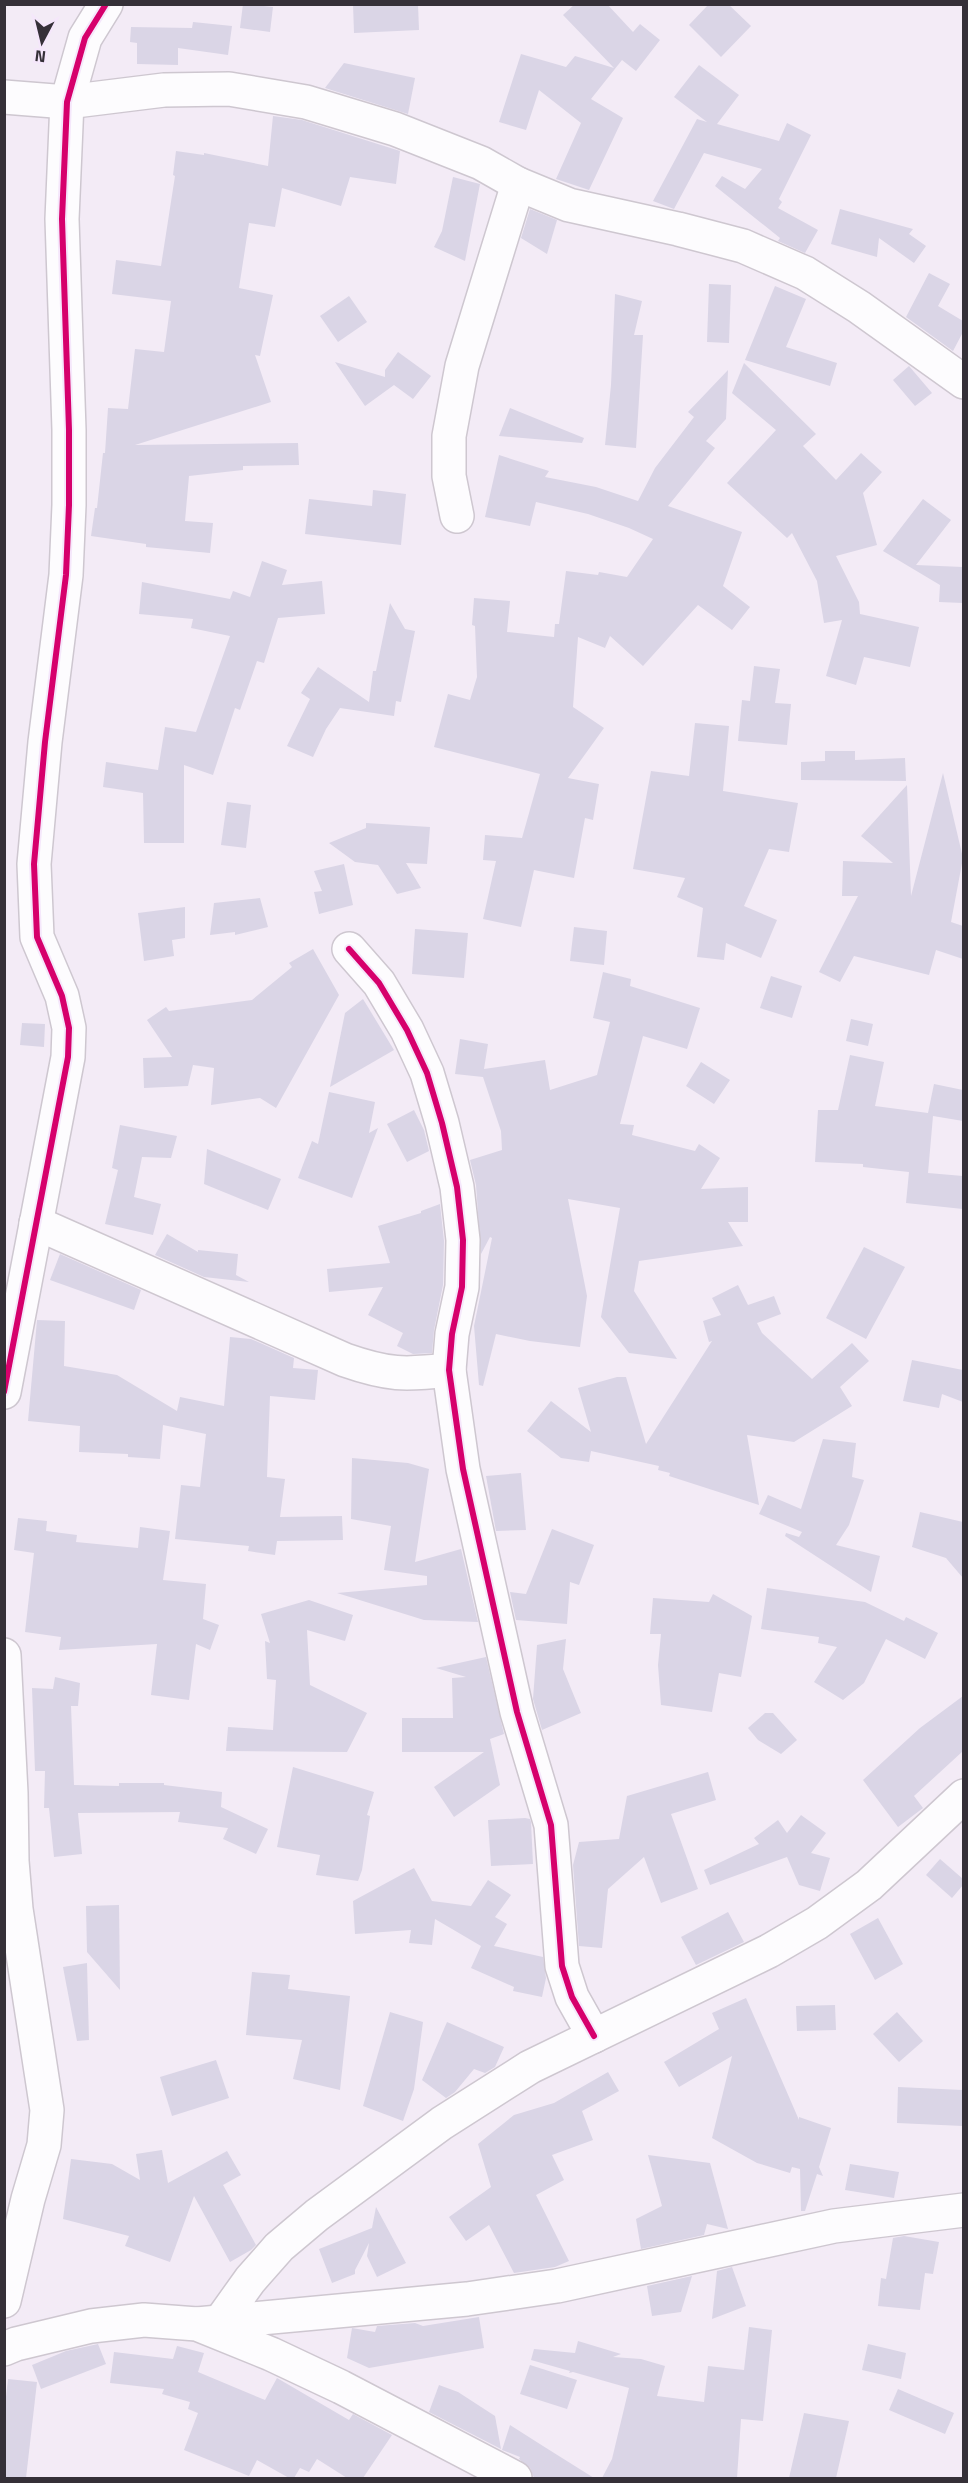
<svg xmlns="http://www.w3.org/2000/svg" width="968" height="2483" viewBox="0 0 968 2483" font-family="'Titillium Web',sans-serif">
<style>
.building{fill:#dad5e6}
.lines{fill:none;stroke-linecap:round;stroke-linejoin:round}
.minor-casing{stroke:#cec7d0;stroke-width:36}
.minor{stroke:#fdfcfe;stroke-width:33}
.cycleway-casing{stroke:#f5e7fb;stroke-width:10}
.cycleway{stroke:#d6006c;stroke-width:6}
</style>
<rect width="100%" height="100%" fill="#f3ebf6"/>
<!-- building -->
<g class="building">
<polygon points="243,4 273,7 270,32 240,28"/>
<polygon points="353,4 418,4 419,30 354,33"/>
<polygon points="575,4 607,4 633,32 640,24 660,40 636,71 622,60 591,99 623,118 589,190 556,179 581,123 539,90 526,130 499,122 521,54 566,67 575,56 614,68 563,15"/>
<polygon points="709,4 728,4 751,26 721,57 689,25"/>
<polygon points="193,22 232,26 228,55 178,48 178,65 137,64 137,43 130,42 131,27 192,28"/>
<polygon points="344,63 415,78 408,114 325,88"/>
<polygon points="699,65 739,95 717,124 779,141 787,123 811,135 779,199 782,202 778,208 818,230 805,253 778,241 780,238 715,186 722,176 745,189 762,169 704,153 674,209 653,201 697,119 707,122 674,97"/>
<polygon points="273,116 302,120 400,151 396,184 350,177 341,206 282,188 275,227 249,223 239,288 273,295 260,356 255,355 271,402 135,445 298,443 299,465 243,466 243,470 189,476 185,521 213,523 210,553 146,547 146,544 91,536 95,508 97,508 103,453 105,453 108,408 128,409 135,349 164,352 171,301 112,294 116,260 161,266 175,176 173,175 176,151 204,155 204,153 268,166"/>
<polygon points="453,177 480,184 465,261 434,247 442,231"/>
<polygon points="530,209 557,220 547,254 521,238"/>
<polygon points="840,209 913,229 909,234 926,246 914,263 879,238 877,257 831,244"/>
<polygon points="929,273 950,284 938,306 963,321 963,332 953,351 906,317"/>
<polygon points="709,284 731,285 729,343 707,342"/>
<polygon points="775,286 806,299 786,347 837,363 830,386 745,360"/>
<polygon points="615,294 642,301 634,335 643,335 636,448 605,445 611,385"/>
<polygon points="349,296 367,322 338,342 320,316"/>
<polygon points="398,352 431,376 413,399 394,385 365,406 335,362 385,377 385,370"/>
<polygon points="744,363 816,434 803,446 836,480 861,453 882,472 863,493 877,545 836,556 859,602 860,614 919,627 910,667 864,657 856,685 826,676 842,620 824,623 817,581 792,533 787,538 727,483 776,430 732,393"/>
<polygon points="909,366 932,393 915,406 893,380"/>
<polygon points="728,370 726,419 706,441 715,448 668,506 742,532 723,586 750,607 732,630 698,605 643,666 610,636 605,648 578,637 573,707 604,728 568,778 599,784 593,820 585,818 574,878 534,870 521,927 483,919 496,861 483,860 485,835 522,838 540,774 434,747 448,694 470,700 477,677 475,626 472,625 474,598 510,601 507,632 554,637 555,624 559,624 566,571 598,575 599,572 627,577 653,539 629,528 588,514 536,502 530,526 485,517 499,455 549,471 545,477 596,487 638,501 655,468 694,417 688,412"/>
<polygon points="510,408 584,438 582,443 499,436"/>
<polygon points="373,490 406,494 401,545 305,534 309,499 372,506"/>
<polygon points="923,499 951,520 916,565 963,567 963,603 939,602 940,585 883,551"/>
<polygon points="262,561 287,570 282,585 322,581 325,614 278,618 264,663 257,661 240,710 235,708 213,775 184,765 184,843 144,843 143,793 103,787 106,762 158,770 165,727 196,732 230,636 191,628 193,619 139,614 142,582 230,599 233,591 250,597"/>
<polygon points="390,603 405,629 415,631 401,702 396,701 394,716 340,708 326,729 313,757 287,746 310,699 301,693 318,667 369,702 373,671 376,671"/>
<polygon points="754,666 780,669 775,703 791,704 787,745 738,741 742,700 750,701"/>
<polygon points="695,723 729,726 723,791 798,803 789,852 769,849 744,906 777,920 761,958 726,943 724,960 697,957 703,908 677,897 685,878 633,869 651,771 689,776"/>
<polygon points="825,751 855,751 855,760 905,758 906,781 801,780 801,762 825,761"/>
<polygon points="943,773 963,858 951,922 963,926 963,959 936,950 929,975 854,956 840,982 819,972 858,896 842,896 843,861 893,863 861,836 907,785 911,896"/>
<polygon points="227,802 251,805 246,848 221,845"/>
<polygon points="366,823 430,827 427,864 406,863 421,888 397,894 378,865 355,862 329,843 366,828"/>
<polygon points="344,864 353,905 319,914 314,892 322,891 314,871"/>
<polygon points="260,898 268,927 235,935 235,932 210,935 214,903"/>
<polygon points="185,907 185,938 172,940 174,956 144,961 138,913"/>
<polygon points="574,927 607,931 604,965 570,961"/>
<polygon points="415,929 468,933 464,978 412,974"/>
<polygon points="313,949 339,995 276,1108 260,1098 211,1105 214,1068 193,1065 188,1086 144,1088 143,1058 172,1057 147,1020 166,1007 169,1011 252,1000 292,967 289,963"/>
<polygon points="603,972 631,979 630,986 700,1008 687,1049 643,1036 620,1124 634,1125 632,1135 695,1151 699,1144 720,1158 701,1189 748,1187 748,1222 728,1222 743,1246 639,1261 634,1291 677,1359 629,1353 601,1317 620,1208 568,1199 587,1296 580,1347 530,1341 496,1334 483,1386 479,1385 474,1326 492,1238 490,1237 481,1254 476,1185 470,1160 502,1150 501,1131 483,1077 455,1074 460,1039 488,1044 484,1069 545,1060 550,1090 597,1075 610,1022 593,1018"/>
<polygon points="771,976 802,986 792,1018 760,1008"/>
<polygon points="363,999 394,1050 330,1087 345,1013"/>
<polygon points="851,1019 873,1024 868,1046 846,1041"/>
<polygon points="22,1023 45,1024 44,1047 20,1045"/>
<polygon points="850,1055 884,1062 875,1106 928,1113 934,1084 963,1090 963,1121 933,1116 928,1173 963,1176 963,1209 906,1203 909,1172 863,1167 863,1164 815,1162 818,1110 838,1110"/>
<polygon points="701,1062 730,1080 714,1104 686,1086"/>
<polygon points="329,1092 375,1102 369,1133 378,1128 352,1198 298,1178 312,1141 318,1144"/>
<polygon points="414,1110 424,1130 429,1151 407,1162 387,1124"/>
<polygon points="120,1125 177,1136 171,1158 142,1157 134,1197 161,1204 153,1235 105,1224 118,1170 112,1168"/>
<polygon points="207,1149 281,1179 268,1210 204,1184"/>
<polygon points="440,1204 444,1241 443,1285 434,1330 432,1353 413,1354 397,1346 403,1333 368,1315 383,1287 329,1292 327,1269 390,1263 378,1226 421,1213 421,1211"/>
<polygon points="167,1234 198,1252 198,1250 238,1254 236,1275 249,1282 204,1277 155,1255"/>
<polygon points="864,1247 905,1267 866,1339 826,1318"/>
<polygon points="60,1254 141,1290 134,1310 50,1280"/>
<polygon points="738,1285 748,1305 774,1296 781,1314 757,1323 762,1333 812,1379 852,1343 869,1361 840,1387 852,1406 794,1442 747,1435 759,1505 669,1476 670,1473 658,1470 659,1466 591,1451 589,1462 561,1458 527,1431 551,1401 591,1432 578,1388 617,1377 626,1377 646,1444 712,1341 709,1342 703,1321 721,1315 712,1298"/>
<polygon points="37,1320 65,1321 64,1366 117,1375 177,1411 180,1397 224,1406 230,1337 251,1339 294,1358 293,1368 318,1370 315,1400 270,1396 267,1477 285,1479 280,1517 342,1516 343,1540 277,1541 275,1555 248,1551 249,1546 175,1539 181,1485 200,1487 206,1434 163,1425 160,1459 128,1457 128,1454 79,1452 80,1426 28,1421"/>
<polygon points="912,1360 963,1370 963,1402 942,1394 939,1408 903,1401"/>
<polygon points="823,1439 856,1443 852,1477 864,1480 849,1525 836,1545 880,1556 871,1592 785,1536 786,1533 799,1537 802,1532 759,1514 768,1495 801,1509"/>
<polygon points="352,1458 408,1463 429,1469 415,1562 461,1549 478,1622 424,1620 337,1593 427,1585 427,1576 384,1570 391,1526 351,1519"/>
<polygon points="521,1473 526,1530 496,1531 486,1476"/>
<polygon points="920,1512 963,1522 963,1578 946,1558 912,1547"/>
<polygon points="18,1518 47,1521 46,1531 77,1535 76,1542 138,1548 140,1527 170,1531 163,1580 206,1584 203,1619 219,1625 210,1650 196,1644 189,1700 151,1695 157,1644 59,1650 61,1637 25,1632 34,1553 14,1550"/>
<polygon points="552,1529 594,1545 579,1585 570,1582 567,1624 516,1620 510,1592 526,1594"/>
<polygon points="767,1588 865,1602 904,1621 906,1617 938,1633 925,1659 886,1639 864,1683 843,1700 814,1682 837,1647 818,1643 819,1637 761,1629"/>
<polygon points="713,1594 752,1616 741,1677 719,1673 712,1712 661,1705 658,1665 661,1634 650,1634 653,1598 709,1602"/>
<polygon points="309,1600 353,1615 345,1641 307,1630 310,1685 367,1713 347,1752 226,1751 228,1727 273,1730 276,1680 267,1679 265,1641 270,1643 261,1614"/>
<polygon points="566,1639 563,1669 581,1713 542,1730 533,1699 537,1645"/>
<polygon points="486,1657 504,1734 490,1739 500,1785 454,1817 434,1787 484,1752 402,1752 402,1718 453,1718 452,1678 466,1677 436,1668"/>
<polygon points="55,1677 80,1683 78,1706 71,1706 74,1785 119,1786 119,1783 164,1783 164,1785 222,1792 221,1807 268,1829 256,1854 223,1839 228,1828 178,1822 180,1812 78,1813 82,1854 54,1857 49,1808 44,1808 45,1771 35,1771 32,1688 53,1689"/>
<polygon points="963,1696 963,1751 914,1796 923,1808 898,1827 863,1780 920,1728"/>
<polygon points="765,1713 773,1713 797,1740 781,1754 758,1740 748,1728"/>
<polygon points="293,1767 374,1792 367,1815 370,1816 362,1870 358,1881 316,1875 320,1855 277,1847"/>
<polygon points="708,1772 716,1800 671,1814 698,1889 661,1903 644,1857 608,1889 602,1948 579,1946 573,1865 579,1842 619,1839 627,1796"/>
<polygon points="801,1815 826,1833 811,1853 830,1858 820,1891 799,1885 787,1857 710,1885 704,1870 759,1844 754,1838 778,1820 787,1833"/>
<polygon points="525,1818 530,1819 531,1822 533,1864 491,1866 488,1820"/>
<polygon points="940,1859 963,1879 963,1885 952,1898 926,1875"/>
<polygon points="414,1868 432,1901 471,1906 488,1880 511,1895 495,1917 507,1924 494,1946 543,1957 546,1978 542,1997 513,1991 514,1987 471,1968 481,1946 435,1919 432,1945 409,1943 411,1930 355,1934 353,1901"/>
<polygon points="119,1905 120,1990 87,1952 86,1906"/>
<polygon points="728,1912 744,1942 696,1965 681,1937"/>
<polygon points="878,1918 903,1964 875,1980 850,1934"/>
<polygon points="87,1963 89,2040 77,2041 63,1967"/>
<polygon points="252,1972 290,1975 288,1989 350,1996 340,2090 293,2079 302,2040 246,2035"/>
<polygon points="746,1998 799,2120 799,2117 831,2128 819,2167 823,2176 817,2174 805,2211 801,2211 800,2169 792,2167 790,2173 757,2163 712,2138 732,2056 679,2087 664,2062 719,2029 712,2013"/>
<polygon points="835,2005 836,2030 797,2031 796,2006"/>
<polygon points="390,2012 423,2022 414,2089 403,2121 363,2106"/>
<polygon points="897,2012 923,2041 899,2062 873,2034"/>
<polygon points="447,2022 504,2047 495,2067 485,2073 474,2069 455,2092 446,2098 422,2080"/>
<polygon points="216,2060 229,2098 172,2116 160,2077"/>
<polygon points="608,2072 619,2091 582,2111 593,2140 552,2155 564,2180 536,2195 569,2261 555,2267 514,2273 489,2225 466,2241 449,2217 491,2187 478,2144 514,2115 554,2103"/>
<polygon points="898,2087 963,2090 963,2126 897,2123"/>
<polygon points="162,2150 168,2183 227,2151 241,2175 223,2185 256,2245 251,2250 230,2262 194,2196 170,2262 125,2246 129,2236 63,2219 71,2159 112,2164 140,2180 136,2154"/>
<polygon points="648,2155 710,2163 728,2229 707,2224 704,2235 641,2249 636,2219 662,2206"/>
<polygon points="850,2164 899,2172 894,2198 845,2190"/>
<polygon points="376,2207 406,2263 377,2277 367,2256 369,2243 355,2270 355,2274 332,2283 319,2249 372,2228"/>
<polygon points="904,2236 939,2242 933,2274 925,2273 920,2310 878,2306 881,2278 886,2279 893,2238"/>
<polygon points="732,2267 746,2306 712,2319 717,2271"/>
<polygon points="692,2276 681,2312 652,2316 647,2286"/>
<polygon points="479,2317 484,2348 369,2368 347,2358 352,2328 375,2332 377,2326 415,2323 423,2326"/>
<polygon points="749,2327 772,2330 763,2421 741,2419 737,2478 602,2478 612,2459 629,2388 573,2372 569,2373 570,2371 531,2360 534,2349 575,2353 578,2341 621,2354 613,2357 641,2359 665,2366 657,2396 704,2402 708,2366 744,2370"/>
<polygon points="98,2344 106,2364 41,2389 32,2365 66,2351"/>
<polygon points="868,2344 906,2353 901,2379 862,2370"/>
<polygon points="177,2346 204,2353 198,2372 265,2400 277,2378 349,2420 353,2414 392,2435 363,2478 347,2478 317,2459 309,2472 300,2468 294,2478 289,2478 257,2460 249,2476 184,2450 198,2413 188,2409 190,2402 162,2394 164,2389 110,2383 114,2352 173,2359"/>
<polygon points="530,2365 577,2380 567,2409 520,2394"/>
<polygon points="8,2379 37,2382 26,2478 4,2478 4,2414"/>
<polygon points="439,2385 458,2392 495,2416 501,2449 429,2412"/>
<polygon points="898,2389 954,2413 945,2434 889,2410"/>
<polygon points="804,2413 849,2421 836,2478 789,2478"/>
<polygon points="510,2425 543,2446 594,2478 534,2478 530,2468 519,2459 520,2457 502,2450"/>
</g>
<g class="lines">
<defs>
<g id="minor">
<polyline points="4,97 67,102 164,90 229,89 306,102 395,129 481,163 518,184 569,205 678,229 743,246 805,273 859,307 964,382"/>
<polyline points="457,516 449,476 449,436 462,366 518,184"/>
<polyline points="349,949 379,983 407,1030 427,1073 442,1123 457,1187 463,1240 462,1287 452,1334 449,1370 463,1469 517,1712 551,1825 562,1966 572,1997 594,2036"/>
<path d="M36,1223L345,1360C388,1375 404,1375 449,1370"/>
<polyline points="4,1392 68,1057 69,1028 62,996 37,937 34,864 45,742 66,575 69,505 69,430 62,219 67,102 85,38 106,4"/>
<polyline points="4,1655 11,1793 12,1861 16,1909 47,2110 44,2145 28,2199 4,2301"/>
<polyline points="220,2322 250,2280 279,2247 317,2215 442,2123 530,2067 769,1951 817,1923 869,1885 964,1796"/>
<polyline points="197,2324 467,2299 557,2286 834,2226 964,2210"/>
<polyline points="4,2349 16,2344 91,2326 144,2320 197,2324 271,2354 341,2387 515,2478"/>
</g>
</defs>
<!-- minor casing -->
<use href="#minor" class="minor-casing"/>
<!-- minor -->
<use href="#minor" class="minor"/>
<defs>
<g id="cycleway">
<polyline points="349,949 379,983 407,1030 427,1073 442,1123 457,1187 463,1240 462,1287 452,1334 449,1370 463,1469 517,1712 551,1825 562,1966 572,1997 594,2036"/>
<polyline points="4,1392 68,1057 69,1028 62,996 37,937 34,864 45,742 66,575 69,505 69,430 62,219 67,102 85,38 106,4"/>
</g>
</defs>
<!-- cycleway casing -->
<use href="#cycleway" class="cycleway-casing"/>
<!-- cycleway -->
<use href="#cycleway" class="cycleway"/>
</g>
<!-- border -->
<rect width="968" height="2483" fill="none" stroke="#353038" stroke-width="12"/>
<!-- north arrow -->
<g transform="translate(42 42) rotate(187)" stroke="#f5e7fb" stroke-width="4.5" paint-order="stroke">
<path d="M0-4.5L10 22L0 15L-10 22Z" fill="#353038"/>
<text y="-9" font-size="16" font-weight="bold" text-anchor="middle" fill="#353038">N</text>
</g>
</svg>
